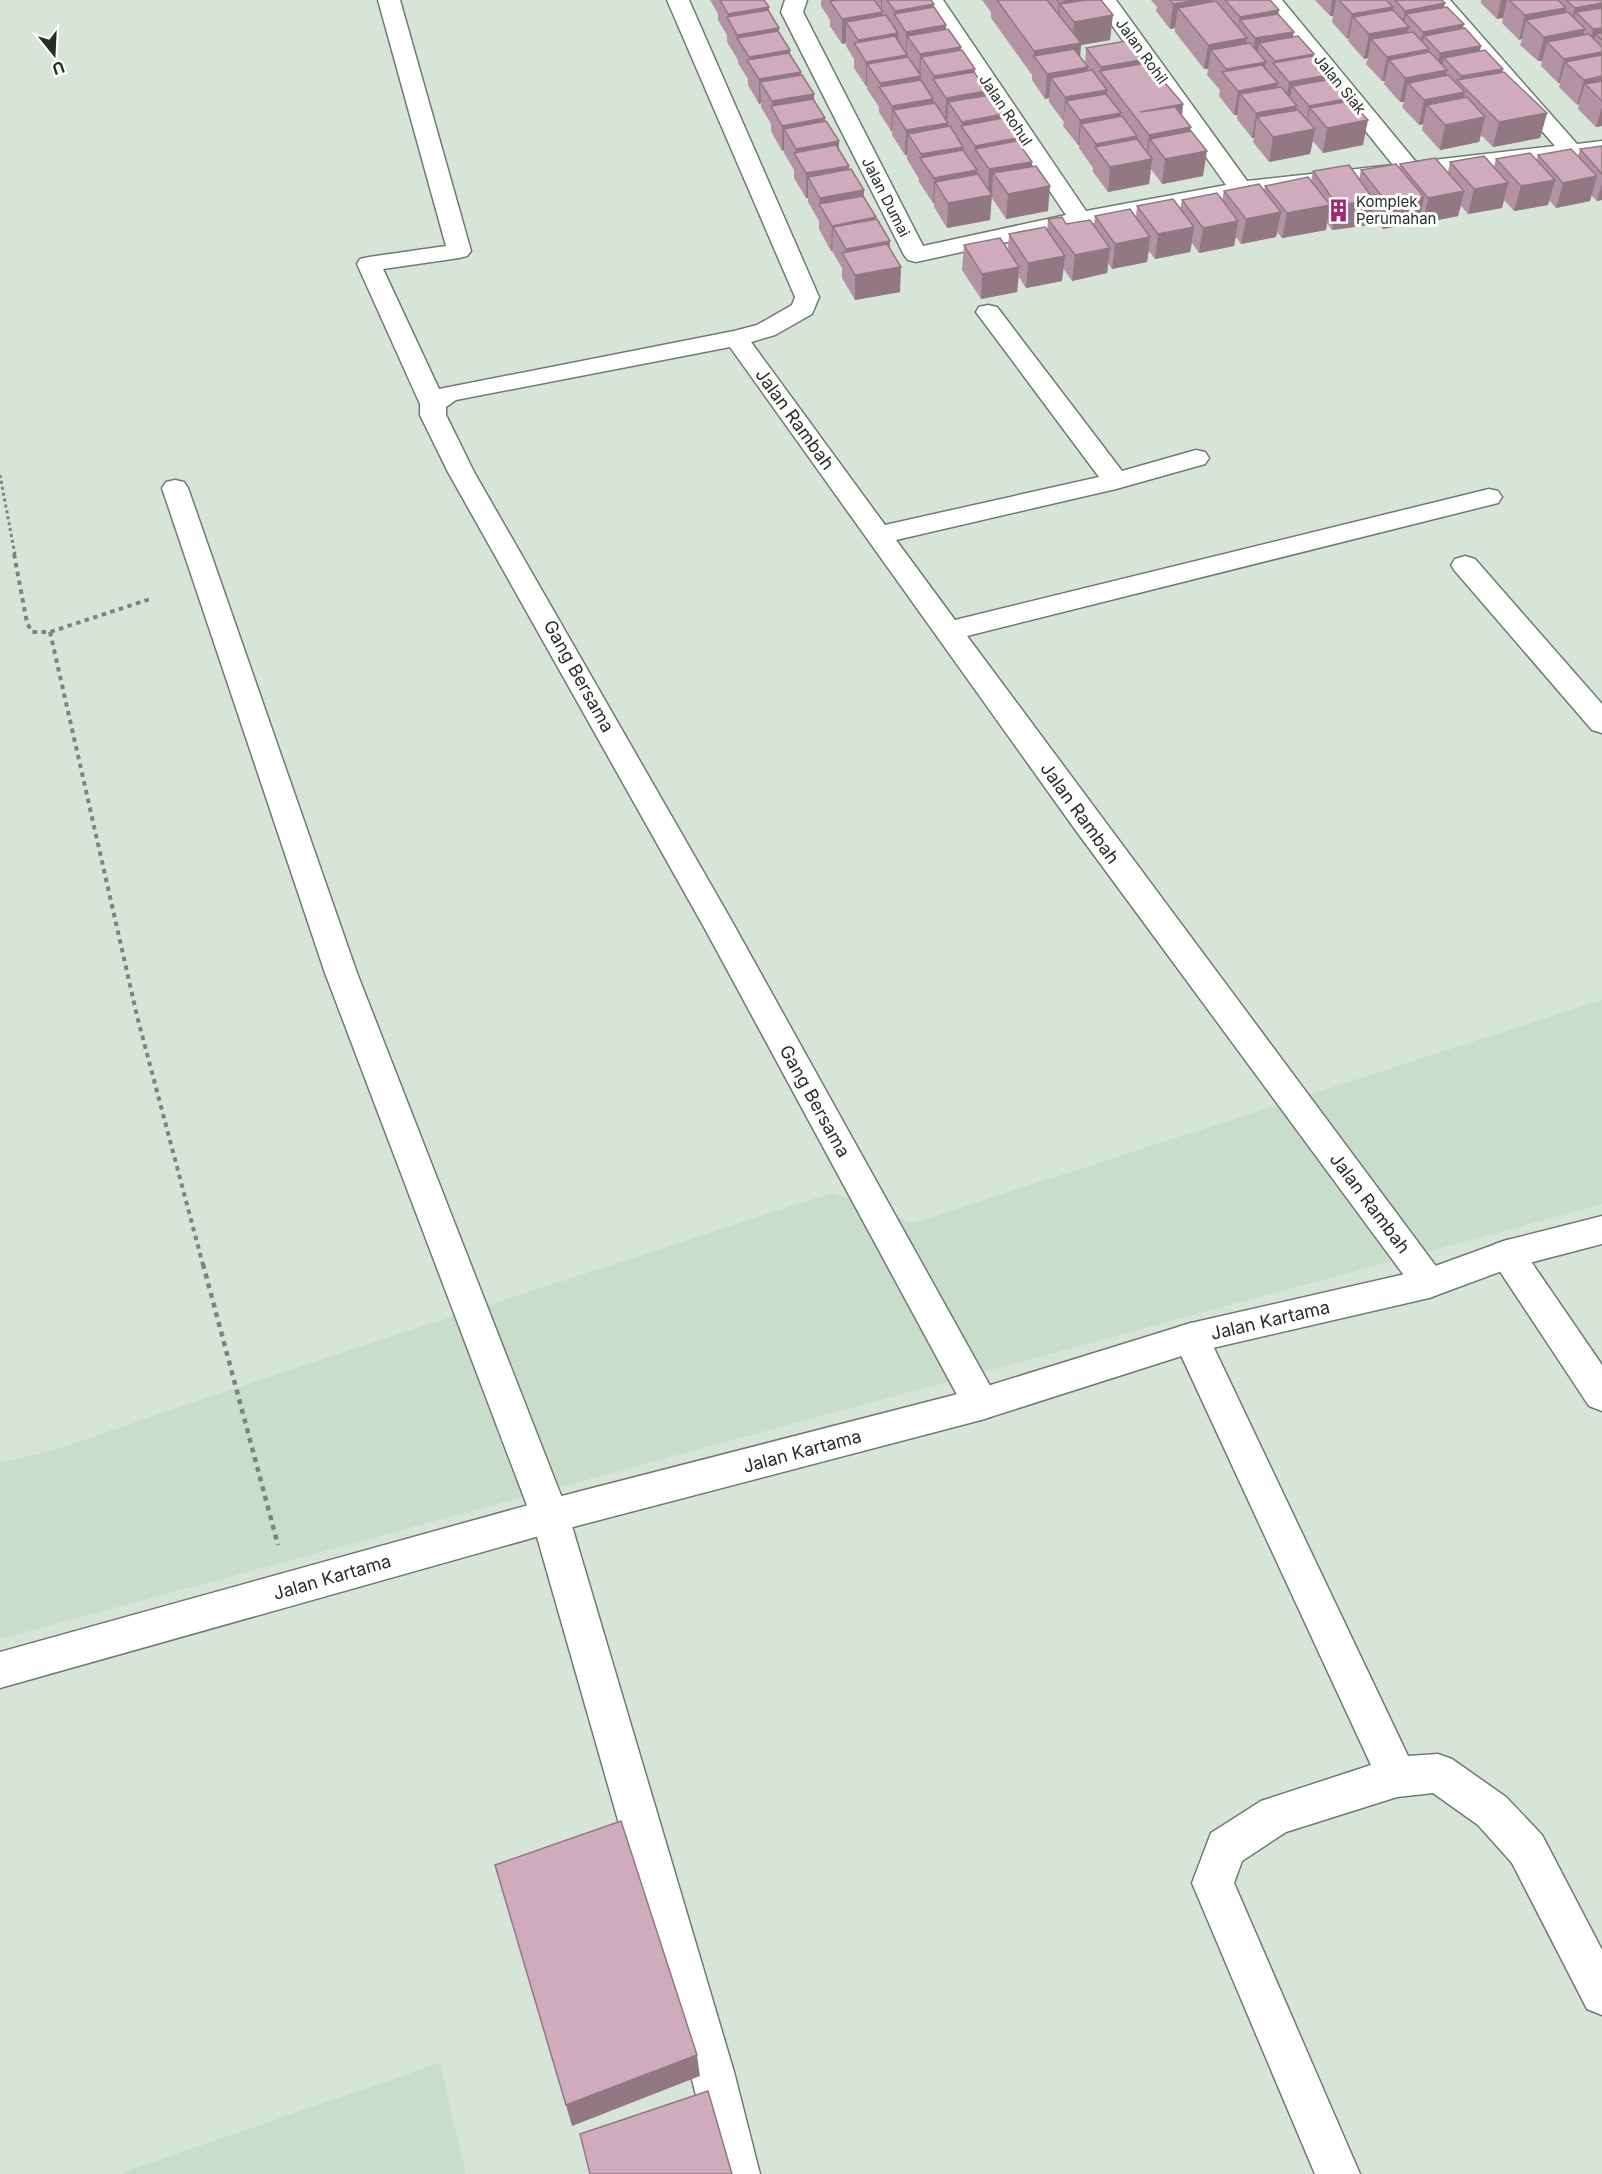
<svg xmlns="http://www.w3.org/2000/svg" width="1602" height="2174" viewBox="0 0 1602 2174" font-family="Inter,sans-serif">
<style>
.built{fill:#c9ddcb}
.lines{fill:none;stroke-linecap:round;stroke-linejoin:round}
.minor-casing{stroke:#6f7b70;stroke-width:3}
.secondary-casing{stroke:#6f7b70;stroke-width:3}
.path-far2{stroke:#7c857d;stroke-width:3;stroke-dasharray:3 3;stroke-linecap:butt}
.path-far1{stroke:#7c857d;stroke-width:4;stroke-dasharray:4.5 4.5;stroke-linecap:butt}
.path{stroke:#7c857d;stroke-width:4.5;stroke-dasharray:5 5;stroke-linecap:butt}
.minor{fill:#fff;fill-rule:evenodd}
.secondary{fill:#fff;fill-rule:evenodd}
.wall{fill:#b393a1}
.shaded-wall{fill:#927883}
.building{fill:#d0abbb;stroke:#927883;stroke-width:1.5}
.labels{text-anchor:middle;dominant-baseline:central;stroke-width:6;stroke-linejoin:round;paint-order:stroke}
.far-street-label{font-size:15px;fill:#282d29;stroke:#fff}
.far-poi-label{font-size:15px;fill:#282d29;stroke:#fff;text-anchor:start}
.street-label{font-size:18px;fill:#282d29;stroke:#fff}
</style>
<rect width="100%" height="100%" fill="#d7e4d8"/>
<!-- built -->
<g class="built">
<polygon points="1602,1000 1602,1204 0,1639 0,1463 51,1451 277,1374 832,1193 913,1223"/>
<polygon points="440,2063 466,2174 118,2174"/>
</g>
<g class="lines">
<defs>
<g id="minor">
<polygon points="378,0 400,0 471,251 467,256 459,258 383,269 439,389 734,331 757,325 792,305 795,297 667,0 689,0 819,297 812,314 775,335 751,342 885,525 1099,477 976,312 979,307 988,305 997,307 1122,471 1196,450 1205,452 1209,458 1205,464 1116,489 896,540 955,620 1489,489 1498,491 1502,497 1498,503 967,636 1441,1273 1447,1283 1441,1293 1429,1298 1417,1293 1074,828 730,347 456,400 446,407 446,415 474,472 730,918 994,1393 999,1404 994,1415 981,1420 968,1415 705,929 448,472 420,415 420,404 357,264 360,259 369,257 446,246"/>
<polygon points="785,0 807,0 803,12 923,246 1066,215 921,0 943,0 1086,211 1226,185 1094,0 1116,0 1247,181 1393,165 1260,0 1282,0 1416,162 1555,146 1428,0 1450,0 1577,144 1602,141 1602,155 1241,196 1080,226 916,262 908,260 904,255 781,12"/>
<polygon points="175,480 184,482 188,488 357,973 569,1516 734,2072 760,2174 716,2174 690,2072 531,1516 325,973 162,488 166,482"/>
<polygon points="1465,556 1475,559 1602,704 1602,733 1592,730 1455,571 1451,565 1455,559"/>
<polygon points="1507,1240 1519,1244 1602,1365 1602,1411 1589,1406 1495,1264 1490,1254 1495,1244"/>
<polygon points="1191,1323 1204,1327 1408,1756 1438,1754 1452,1759 1506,1797 1542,1835 1602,1950 1602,2015 1587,2009 1512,1863 1478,1825 1433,1793 1397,1797 1286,1832 1242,1861 1234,1883 1360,2174 1315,2174 1192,1883 1211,1833 1261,1801 1371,1765 1173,1338 1178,1327"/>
</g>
<polygon id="secondary" points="1602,1216 1602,1244 1510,1268 1429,1298 1191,1353 981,1420 550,1533 0,1688 0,1652 550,1499 981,1388 1191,1323 1427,1269 1507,1240"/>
</defs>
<!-- minor casing -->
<use href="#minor" class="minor-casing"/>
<!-- secondary casing -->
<use href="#secondary" class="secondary-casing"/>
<!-- path-far2 -->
<polyline class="path-far2" points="0,475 15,555"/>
<!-- path-far1 -->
<g class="path-far1">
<polyline points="14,554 27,623 32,632 50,632 153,598"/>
<polyline points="50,632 137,1016 203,1265"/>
</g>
<!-- path -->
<polyline class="path" points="203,1264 278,1545"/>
<!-- minor -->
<use href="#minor" class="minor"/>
<!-- secondary -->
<use href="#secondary" class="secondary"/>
</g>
<!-- wall -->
<g class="wall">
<polygon points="710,0 764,0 769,7 769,12 779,32 825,121 839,141 839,149 849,170 864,190 864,198 876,219 890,248 900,292 855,300 842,278 842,268 832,251 831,251 819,229 819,221 808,202 808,198 806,198 794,178 794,170 784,153 784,150 782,151 771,131 771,124 761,107 761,103 759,104 748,85 748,79 738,63 738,60 727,42 727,35 718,20 718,14"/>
<polygon points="821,0 931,0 934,4 934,8 946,25 946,29 961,47 961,50 974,73 987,91 987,95 1003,114 1003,119 1017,141 1032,162 1031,166 1048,211 1006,219 992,198 992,193 991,194 990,220 947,228 934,207 934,203 933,203 919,182 919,179 907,159 907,155 905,155 892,135 892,131 891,131 879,112 879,107 867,89 867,86 866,86 854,68 854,59 846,46 846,43 842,44 830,26 830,20 821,6"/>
<polygon points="982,0 1101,0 1110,40 1081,45 1080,57 1085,63 1086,48 1140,64 1183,104 1182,116 1190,131 1203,176 1162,184 1151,169 1149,184 1108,192 1093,172 1093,168 1079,148 1079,145 1078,145 1063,126 1064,122 1049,102 1049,98 1045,99 1032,80 1032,75 991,18 991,12"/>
<polygon points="1151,0 1270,0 1293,37 1314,54 1313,57 1329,75 1328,80 1350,98 1349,101 1363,145 1323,153 1313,141 1310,154 1269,162 1253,142 1254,138 1252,138 1237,119 1237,115 1234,115 1219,96 1220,90 1207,75 1208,69 1204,69 1175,32 1175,28 1170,29 1156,11 1157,7"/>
<polygon points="1315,0 1442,0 1444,8 1463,29 1480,51 1503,69 1502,72 1547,113 1540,138 1493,147 1481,135 1479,142 1440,150 1422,130 1423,124 1419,125 1402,107 1404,102 1400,102 1384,84 1385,81 1382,81 1366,64 1368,58 1364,59 1348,41 1349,38 1347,39 1332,22 1333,16 1330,16"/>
<polygon points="1481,0 1602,0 1602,126 1596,127 1578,109 1579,104 1577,105 1559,87 1560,83 1558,83 1541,66 1542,61 1538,61 1520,45 1522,39 1519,40 1502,23 1503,18 1497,19 1481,3"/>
<polygon points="1602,146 1602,200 1597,201 1591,195 1590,201 1556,208 1549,200 1548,205 1514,211 1504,200 1502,208 1468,214 1461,206 1458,216 1423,223 1419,219 1419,222 1383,229 1371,214 1369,225 1332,230 1327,223 1326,230 1282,238 1277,232 1276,237 1241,244 1236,237 1234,246 1199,253 1192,243 1190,252 1155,259 1149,251 1147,262 1112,269 1108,263 1107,273 1072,281 1063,268 1062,281 1026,288 1019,277 1017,292 981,299 962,270 964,245 1008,249 1009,234 1047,230 1048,219 1066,224 1094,225 1095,216 1136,217 1137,206 1180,209 1182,200 1222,200 1224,191 1264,191 1265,186 1311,181 1313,171 1359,179 1361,170 1399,168 1400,164 1448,172 1450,162 1494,167 1496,159 1536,160 1538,155 1578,156 1580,149"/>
</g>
<!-- shaded-wall -->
<g class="shaded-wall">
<polygon points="832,0 872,0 881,13 881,0 882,0 882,36 898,33 898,56 906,55 906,32 895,14 895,11 934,4 933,27 946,25 945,50 907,36 906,78 919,76 920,54 961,47 959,72 975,69 973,94 934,80 934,76 921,57 920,101 880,88 880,83 867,64 867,86 866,86 866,62 858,48 858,40 846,22 846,43 842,44 842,19 832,4"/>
<polygon points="1074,0 1097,0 1113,15 1110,40 1081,45 1079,67 1034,56 1032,75 1034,51 1072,44 1074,22 1060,4 1058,27 1056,27 1059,3"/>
<polygon points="1196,0 1212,0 1209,22 1178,8 1175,28 1170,29 1173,4"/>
<polygon points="1332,0 1336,0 1333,16 1330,16"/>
<polygon points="1384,0 1387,0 1386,8 1393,7 1388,31 1401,28 1405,11 1445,3 1440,28 1406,14 1403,28 1409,27 1404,51 1371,39 1368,58 1364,59 1369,34 1353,17 1349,38 1347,39 1352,14"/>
<polygon points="1501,0 1507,0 1503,18 1497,19"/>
<polygon points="1602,3 1602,27 1576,12 1570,32 1585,29 1579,54 1547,42 1542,61 1538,61 1544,37 1568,33 1575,8"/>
<polygon points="769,7 769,30 779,28 779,52 790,50 790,74 801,72 801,96 814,94 814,119 772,108 772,101 760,82 761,103 759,104 759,79 749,63 749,57 738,38 737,35 729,20 728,14"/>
<polygon points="1566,8 1560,32 1526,20 1522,39 1519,40 1525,15"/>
<polygon points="1279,10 1275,34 1240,20 1237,40 1247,38 1243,62 1211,50 1208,69 1204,69 1208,45 1236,40 1240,17"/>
<polygon points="1464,24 1458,49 1424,36 1421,51 1429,49 1424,74 1389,60 1385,81 1382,81 1387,57 1418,51 1423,32"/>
<polygon points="1602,28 1602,40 1596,34 1591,53 1587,54 1593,29"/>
<polygon points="1294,32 1290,56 1259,43 1256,62 1251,63 1255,38"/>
<polygon points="1481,46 1476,70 1444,58 1441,71 1447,70 1441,95 1408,83 1404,102 1400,102 1405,78 1436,72 1440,53"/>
<polygon points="1602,52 1602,66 1565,62 1560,83 1558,83 1564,59"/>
<polygon points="1314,54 1310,78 1329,75 1324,100 1292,86 1289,106 1285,107 1289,82 1274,64 1275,61"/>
<polygon points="1141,60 1138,84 1100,71 1101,67"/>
<polygon points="1266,62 1262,86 1225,75 1226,69"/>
<polygon points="1088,67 1085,92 1051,78 1049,98 1045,99 1047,74"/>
<polygon points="1503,69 1497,93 1460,82 1461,76"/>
<polygon points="1602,76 1602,100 1585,84 1579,104 1577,105 1584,80"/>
<polygon points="1278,83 1274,108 1240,94 1237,115 1234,115 1238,91"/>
<polygon points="1107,90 1104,114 1066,101 1063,122 1065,97"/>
<polygon points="987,91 985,116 948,102 947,123 945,123 946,98"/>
<polygon points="1465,92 1459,117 1427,105 1423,124 1419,125 1424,100"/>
<polygon points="1350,98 1345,123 1310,108 1306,130 1305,130 1309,106"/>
<polygon points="933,99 932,124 893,110 892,131 891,131 892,106"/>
<polygon points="1183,104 1180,129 1140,112"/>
<polygon points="1297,106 1293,131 1257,117 1254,138 1252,138 1256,113"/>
<polygon points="1602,107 1602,126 1596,127"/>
<polygon points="1121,113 1118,138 1081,124 1079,145 1078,145 1080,120"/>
<polygon points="1547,113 1540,138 1493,147 1499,122"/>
<polygon points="1003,114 1002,139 962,126 962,122"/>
<polygon points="1485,117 1479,142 1440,150 1445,125"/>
<polygon points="825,118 824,143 784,129 784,150 782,151 782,126"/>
<polygon points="1368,120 1363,145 1323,153 1327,128"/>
<polygon points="948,123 947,148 908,134 907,155 905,155 906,130"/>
<polygon points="1191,127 1187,152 1150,139 1147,159 1146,159 1149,135"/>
<polygon points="1315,129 1310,154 1269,162 1273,137"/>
<polygon points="1137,136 1134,161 1095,147 1096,144"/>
<polygon points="1017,138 1015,163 975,149 973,171 975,146"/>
<polygon points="839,141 838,166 796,157 796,149"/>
<polygon points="963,147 962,171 921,158 921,154"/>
<polygon points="1207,151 1203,176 1162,184 1165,159"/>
<polygon points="1152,159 1149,184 1108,192 1110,167"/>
<polygon points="1032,162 1030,186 993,173 992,193 988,194 989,169"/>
<polygon points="849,166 849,191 808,177 808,198 806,198 806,173"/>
<polygon points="977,170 976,195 935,182 934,203 933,203 934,178"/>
<polygon points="1597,176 1590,201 1556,208 1563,183"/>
<polygon points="1555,180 1548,205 1514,211 1521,186"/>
<polygon points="1508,183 1502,208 1468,214 1474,189"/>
<polygon points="1602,184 1602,200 1597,201"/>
<polygon points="1050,186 1048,211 1006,219 1008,194"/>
<polygon points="864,190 863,215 820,206 820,198"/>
<polygon points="1464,191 1458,216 1423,223 1428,198"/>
<polygon points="992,195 990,220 947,228 948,203"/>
<polygon points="1424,197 1419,222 1383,229 1388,204"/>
<polygon points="1374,200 1369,225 1332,230 1337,205"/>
<polygon points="1330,205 1326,230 1282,238 1287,213"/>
<polygon points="1281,212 1276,237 1241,244 1246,219"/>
<polygon points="876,217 875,243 833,227 832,251 831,251 832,226"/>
<polygon points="1238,221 1234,246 1199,253 1203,228"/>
<polygon points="1194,227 1190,252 1155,259 1158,234"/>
<polygon points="1150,237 1147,262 1112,269 1115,244"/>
<polygon points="890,241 889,266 845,258 846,249"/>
<polygon points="1110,248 1107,273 1072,281 1075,255"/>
<polygon points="1065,256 1062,281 1026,288 1028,263"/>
<polygon points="901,267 900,292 855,300 855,275"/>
<polygon points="1019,267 1017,292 981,299 982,274"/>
<polygon points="697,2055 700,2076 572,2126 566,2105"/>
</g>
<!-- building -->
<g class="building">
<polygon points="720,0 764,0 769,7 728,14"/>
<polygon points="839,0 874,0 883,12 842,19 830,1"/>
<polygon points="887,0 931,0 934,4 895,11"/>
<polygon points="997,0 1047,0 1081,43 1034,51"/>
<polygon points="1057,0 1074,0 1059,3"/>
<polygon points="1086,0 1101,0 1113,15 1074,22 1060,4"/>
<polygon points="1170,0 1198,0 1173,4"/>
<polygon points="1225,0 1270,0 1279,10 1240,17"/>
<polygon points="1339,0 1386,0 1393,7 1352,14"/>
<polygon points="1395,0 1442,0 1445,3 1405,11"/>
<polygon points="1509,0 1558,0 1566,8 1525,15"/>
<polygon points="1566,0 1602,0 1602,3 1575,8"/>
<polygon points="1216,1 1247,38 1208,45 1178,8"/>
<polygon points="934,7 946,25 906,32 894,14"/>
<polygon points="1447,7 1464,24 1423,32 1406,14"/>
<polygon points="1602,8 1602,28 1593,29 1576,12"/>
<polygon points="768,10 779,28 737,35 727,17"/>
<polygon points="1393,10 1409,27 1369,34 1353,17"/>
<polygon points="1568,12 1585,29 1544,37 1526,20"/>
<polygon points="1278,14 1294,32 1255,38 1240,20"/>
<polygon points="886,15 898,33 858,40 846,22"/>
<polygon points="1465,28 1481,46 1440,53 1424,36"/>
<polygon points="948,29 961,47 920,54 907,36"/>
<polygon points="778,31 790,50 749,57 737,38"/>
<polygon points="1413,32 1429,49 1387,57 1371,39"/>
<polygon points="1602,33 1602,40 1596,34"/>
<polygon points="1589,34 1602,47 1602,52 1564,59 1547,42"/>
<polygon points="895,36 907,55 866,62 854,43"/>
<polygon points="1298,36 1314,54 1275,61 1259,43"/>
<polygon points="1126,41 1141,60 1101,67 1086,48"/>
<polygon points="1250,43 1266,62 1226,69 1211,50"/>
<polygon points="1074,49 1088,67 1047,74 1034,56"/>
<polygon points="962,50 975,69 934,76 921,57"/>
<polygon points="1485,50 1503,69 1461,76 1444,58"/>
<polygon points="1430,52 1447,70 1405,78 1389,60"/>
<polygon points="789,53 801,72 759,79 747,60"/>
<polygon points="1602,55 1602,76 1584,80 1565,62"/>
<polygon points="1312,56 1329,75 1289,82 1273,63"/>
<polygon points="908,57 921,76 880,83 867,64"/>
<polygon points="1148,63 1183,104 1140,112 1175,107 1191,127 1149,135 1100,71"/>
<polygon points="1262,65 1278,83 1238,91 1222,72"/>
<polygon points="1092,70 1107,90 1065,97 1051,78"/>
<polygon points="974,72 987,91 946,98 933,79"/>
<polygon points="1504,72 1547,113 1499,122 1457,80"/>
<polygon points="802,75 814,94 772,101 760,82"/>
<polygon points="1448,75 1465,92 1424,100 1408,83"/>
<polygon points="1333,79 1350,98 1309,106 1292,86"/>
<polygon points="921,80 933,99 892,106 879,87"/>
<polygon points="1602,81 1602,101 1585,84"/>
<polygon points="1281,87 1297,106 1256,113 1240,94"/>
<polygon points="1106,94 1121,113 1080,120 1066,101"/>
<polygon points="990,95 1003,114 962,122 948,102"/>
<polygon points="1467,97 1485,117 1445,125 1427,105"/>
<polygon points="813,99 825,118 782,126 771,106"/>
<polygon points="1350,101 1368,120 1327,128 1310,108"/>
<polygon points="935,103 948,123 906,130 893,110"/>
<polygon points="1298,110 1315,129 1273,137 1257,117"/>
<polygon points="1122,116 1137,136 1096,144 1081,124"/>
<polygon points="1003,118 1017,138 975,146 961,126"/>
<polygon points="826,121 839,141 796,149 784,129"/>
<polygon points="950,126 963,147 921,154 908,134"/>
<polygon points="1191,131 1207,151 1165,159 1150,139"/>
<polygon points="1137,139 1152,159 1110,167 1095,147"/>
<polygon points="1017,141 1032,162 989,169 975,149"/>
<polygon points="836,145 849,166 806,173 794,153"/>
<polygon points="1602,146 1602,174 1580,149"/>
<polygon points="1571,149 1597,176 1563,183 1538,155"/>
<polygon points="963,150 977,170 934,178 920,158"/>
<polygon points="1530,153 1555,180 1521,186 1496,159"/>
<polygon points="1484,156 1508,183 1474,189 1450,162"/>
<polygon points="1435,158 1464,191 1428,198 1400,164"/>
<polygon points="1396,164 1424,197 1388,204 1361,170"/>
<polygon points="1349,165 1374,200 1337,205 1313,171"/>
<polygon points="1036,166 1050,186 1008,194 993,173"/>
<polygon points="851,169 864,190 820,198 808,177"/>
<polygon points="978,174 992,195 948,203 935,182"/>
<polygon points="1308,177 1330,205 1287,213 1265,186"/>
<polygon points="1259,184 1281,212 1246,219 1224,191"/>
<polygon points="1217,193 1238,221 1203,228 1182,200"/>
<polygon points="863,196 876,217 832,226 819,204"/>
<polygon points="1173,199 1194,227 1158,234 1137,206"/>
<polygon points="1130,209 1150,237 1115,244 1095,216"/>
<polygon points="1062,217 1066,224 1090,220 1110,248 1075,255 1048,219"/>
<polygon points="877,219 890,241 846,249 833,227"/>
<polygon points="1045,227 1065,256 1028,263 1009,234"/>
<polygon points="1000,238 1019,267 982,274 964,245"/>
<polygon points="887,244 901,267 855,275 842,253"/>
<polygon points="621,1821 697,2055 566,2105 495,1865"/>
<polygon points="708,2091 732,2174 590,2174 580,2134"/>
</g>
<!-- icons -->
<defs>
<symbol id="building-bare" viewBox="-9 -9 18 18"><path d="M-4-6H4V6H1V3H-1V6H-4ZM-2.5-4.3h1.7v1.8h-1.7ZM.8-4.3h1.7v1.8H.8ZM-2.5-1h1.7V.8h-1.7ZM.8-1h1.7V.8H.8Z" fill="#a72470" stroke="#fff" stroke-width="2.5" paint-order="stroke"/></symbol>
</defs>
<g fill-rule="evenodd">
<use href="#building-bare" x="1322" y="194" width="33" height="33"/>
</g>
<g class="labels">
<!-- far-street labels -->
<g class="far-street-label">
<text transform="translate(1142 51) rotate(54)">Jalan Rohil</text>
<text transform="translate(1340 84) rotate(51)">Jalan Siak</text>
<text transform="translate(1006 110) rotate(56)">Jalan Rohul</text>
<text transform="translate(886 197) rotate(63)">Jalan Dumai</text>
</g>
<!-- far-poi labels -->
<g class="far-poi-label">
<text x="1356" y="201">Komplek<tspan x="1356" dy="17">Perumahan</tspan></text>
</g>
<!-- street labels -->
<g class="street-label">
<text transform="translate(795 419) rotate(54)">Jalan Rambah</text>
<text transform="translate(579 676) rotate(61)">Gang Bersama</text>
<text transform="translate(1080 813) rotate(54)">Jalan Rambah</text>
<text transform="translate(815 1101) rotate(61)">Gang Bersama</text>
<text transform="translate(1370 1203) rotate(53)">Jalan Rambah</text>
<text transform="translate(1270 1320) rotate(-13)">Jalan Kartama</text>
<text transform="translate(802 1451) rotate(-15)">Jalan Kartama</text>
<text transform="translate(332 1577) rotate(-16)">Jalan Kartama</text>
</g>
</g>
<!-- north arrow -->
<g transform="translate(54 54) rotate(162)" stroke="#ffffff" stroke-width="4.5" paint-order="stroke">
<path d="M0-4.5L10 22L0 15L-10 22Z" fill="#282d29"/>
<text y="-9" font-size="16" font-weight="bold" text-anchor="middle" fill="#282d29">U</text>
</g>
</svg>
